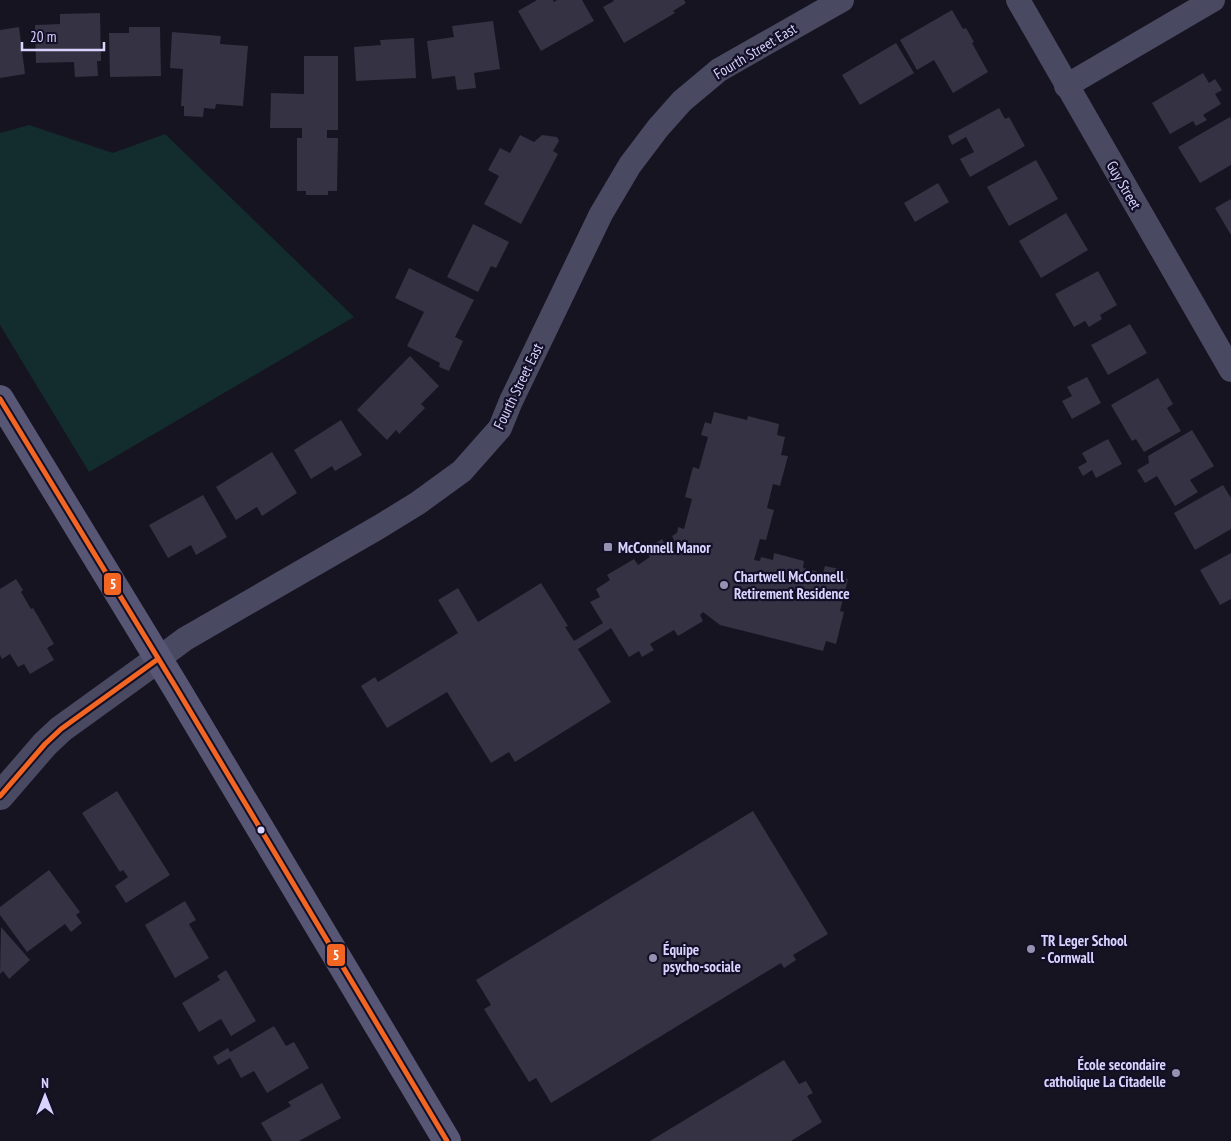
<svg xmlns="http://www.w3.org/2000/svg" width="1231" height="1141" viewBox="0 0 1231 1141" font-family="'PT Sans Narrow',sans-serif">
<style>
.green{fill:#132c2d}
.building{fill:#343243}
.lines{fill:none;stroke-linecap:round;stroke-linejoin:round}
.minor{stroke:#4a4962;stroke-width:24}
.tertiary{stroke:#4a4962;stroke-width:28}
.secondary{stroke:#575674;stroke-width:28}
.bus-1-casing{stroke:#130f26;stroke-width:9}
.bus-1{stroke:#f26522;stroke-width:5}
.poi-dot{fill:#9591b1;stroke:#130f26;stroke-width:2}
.bus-dot{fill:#d9d4ff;stroke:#130f26;stroke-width:2}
.labels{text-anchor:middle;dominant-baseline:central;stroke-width:4.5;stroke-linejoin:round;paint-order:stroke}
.street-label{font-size:15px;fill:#d9d4ff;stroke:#130f26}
.poi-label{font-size:15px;font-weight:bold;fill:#d9d4ff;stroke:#130f26;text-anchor:start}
.line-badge{stroke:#130f26;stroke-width:2}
.badge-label{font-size:14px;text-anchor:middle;font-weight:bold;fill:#fff}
</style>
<rect width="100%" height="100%" fill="#161421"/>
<!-- green -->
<polygon class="green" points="29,125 113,153 165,134 354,317 89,472 0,325 0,133"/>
<!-- building -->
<g class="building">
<polygon points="537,0 553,0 554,2 557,0 582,0 594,21 541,51 518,11"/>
<polygon points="613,0 684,0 686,3 673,11 675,13 624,43 603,7 614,1"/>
<polygon points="952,10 963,29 966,28 974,42 972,43 988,72 953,93 934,60 917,70 900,40"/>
<polygon points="100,13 101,61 97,61 98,76 75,77 74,62 36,63 35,25 60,24 60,14"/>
<polygon points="493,21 500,69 474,73 476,88 457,90 455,76 432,79 427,41 454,37 452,26"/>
<polygon points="19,27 25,74 0,78 0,30"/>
<polygon points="129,27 160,27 161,76 110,77 109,33 129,33"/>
<polygon points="172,32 221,36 220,44 248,46 243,106 216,104 215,109 204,108 203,117 184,116 184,106 181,106 183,69 170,68"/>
<polygon points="414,38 416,78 356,81 354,47 381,45 380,40"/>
<polygon points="896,43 914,73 860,105 842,75"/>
<polygon points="304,56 338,56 338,130 327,130 327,138 338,138 337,191 328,191 328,195 306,195 306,191 297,191 297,138 302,138 302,128 270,128 271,93 304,94"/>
<polygon points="1203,73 1209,83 1215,79 1222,90 1215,94 1221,104 1203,115 1207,120 1196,126 1193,121 1170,134 1152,103"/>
<polygon points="999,108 1005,119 1009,117 1025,146 970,177 960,159 974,152 966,137 952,145 948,136"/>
<polygon points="1230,117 1231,120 1231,165 1200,183 1178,147"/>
<polygon points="520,135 534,142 542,135 557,137 559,141 553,151 558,154 521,224 484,204 499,176 488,170 500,148 510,153"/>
<polygon points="1036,160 1058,199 1009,226 987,187"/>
<polygon points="938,183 949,202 915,222 904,203"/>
<polygon points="1231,199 1231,235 1215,208"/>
<polygon points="1066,213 1088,250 1041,278 1019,241"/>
<polygon points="473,224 509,242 496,268 491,266 478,292 447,277"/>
<polygon points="409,268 474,300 455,337 463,341 449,371 439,367 440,363 407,346 424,312 395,298"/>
<polygon points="1098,271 1117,305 1100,315 1102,319 1089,327 1085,321 1074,327 1055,294"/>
<polygon points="1130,324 1147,353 1108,375 1091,345"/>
<polygon points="410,356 439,386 421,404 425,408 399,434 396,430 387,440 357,410"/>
<polygon points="1087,377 1101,403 1072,419 1062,401 1072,396 1067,387"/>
<polygon points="1158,378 1173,404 1167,408 1181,431 1144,452 1136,439 1132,441 1111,405"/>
<polygon points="714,412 747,420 748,416 779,424 777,435 785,437 781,455 788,456 780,486 773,484 767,508 774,510 766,540 760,539 754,560 760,561 761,557 773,560 774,553 804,561 803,568 823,573 825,566 839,569 837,576 848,579 840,611 844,612 836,644 826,641 823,651 720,625 703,612 700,615 703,621 678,636 674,630 650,644 654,650 642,657 639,651 629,657 611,628 578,649 611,702 515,762 509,752 491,763 447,692 387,728 361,686 375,677 378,682 458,633 438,600 458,588 478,622 541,583 568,626 565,627 574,641 603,623 590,602 600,597 596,589 610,580 607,575 634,559 638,565 650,557 645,550 662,539 666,547 675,542 672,536 677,533 678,527 684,529 692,499 685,497 693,467 699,469 708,437 701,435 705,422 711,424"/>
<polygon points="341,420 362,455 335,471 332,466 311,479 294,450"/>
<polygon points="1192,430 1214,466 1190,480 1198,492 1175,506 1157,476 1145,483 1137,470 1149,463 1148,456"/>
<polygon points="1108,439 1122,464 1096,478 1092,470 1083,476 1078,467 1087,462 1082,453"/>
<polygon points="272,452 297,493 262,516 257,507 236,520 216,487"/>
<polygon points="1223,485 1231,498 1231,529 1195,550 1174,513"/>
<polygon points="203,495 227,537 196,555 191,545 168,558 149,525"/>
<polygon points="1231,553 1231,599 1220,605 1200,570"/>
<polygon points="16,579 23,590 21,592 31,609 33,608 54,644 47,648 54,660 30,674 24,664 18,667 10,654 2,659 0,655 0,589"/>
<polygon points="117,791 170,875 126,903 115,886 128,877 123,870 120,872 82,813"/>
<polygon points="753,811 828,934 793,955 796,960 784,968 781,963 551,1103 536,1078 529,1082 484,1009 491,1005 476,980"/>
<polygon points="49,870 80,912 76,915 82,923 71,932 65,924 27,952 0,915 0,907"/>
<polygon points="185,901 196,920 189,924 209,958 175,978 145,925"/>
<polygon points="1,927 30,960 9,979 3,971 0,974"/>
<polygon points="226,970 256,1021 231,1036 221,1019 199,1032 182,1003 220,980 217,976"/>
<polygon points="274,1026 286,1046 294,1042 309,1068 267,1093 254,1071 241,1078 230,1058 218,1065 213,1057 228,1048 230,1052"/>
<polygon points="784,1060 799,1084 806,1081 813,1093 807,1096 822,1122 791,1141 650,1141"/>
<polygon points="322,1083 341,1118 299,1141 272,1141 261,1123 291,1106 288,1102"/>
</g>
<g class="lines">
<!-- minor -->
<g class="minor">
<polyline points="1018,0 1231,370"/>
<polyline points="1066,86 1213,0"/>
<polyline points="158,659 185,639 379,527 418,503 462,471 500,428 511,401 601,214 630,165 658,128 682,101 719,70 842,0"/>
</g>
<!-- tertiary -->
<polyline class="tertiary" points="0,796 45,744 61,729 158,659"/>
<!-- secondary -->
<polyline class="secondary" points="0,399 175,686 447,1141"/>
<defs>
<g id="bus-1">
<polyline points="0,399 175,686 447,1141"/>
<polyline points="0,796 45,744 61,729 158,659"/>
</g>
</defs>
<!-- bus-1 casing -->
<use href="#bus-1" class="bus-1-casing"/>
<!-- bus-1 -->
<use href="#bus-1" class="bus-1"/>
</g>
<!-- markers -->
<g class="poi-dot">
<rect x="603" y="542" width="10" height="10" rx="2.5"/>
<circle cx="724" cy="585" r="5"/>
<circle cx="1031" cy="949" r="5"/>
<circle cx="653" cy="958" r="5"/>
<circle cx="1176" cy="1073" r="5"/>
</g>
<circle class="bus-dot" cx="261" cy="830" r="4.5"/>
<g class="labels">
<!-- street labels -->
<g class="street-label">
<text transform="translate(755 51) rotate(-31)">Fourth Street East</text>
<text transform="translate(1124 185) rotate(60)">Guy Street</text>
<text transform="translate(518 386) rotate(-64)">Fourth Street East</text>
</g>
<!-- poi labels -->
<g class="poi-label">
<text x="618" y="547">McConnell Manor</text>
<text x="734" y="576">Chartwell McConnell<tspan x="734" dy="17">Retirement Residence</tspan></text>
<text x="1041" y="940">TR Leger School<tspan x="1041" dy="17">- Cornwall</tspan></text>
<text x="663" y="949">Équipe<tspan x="663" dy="17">psycho-sociale</tspan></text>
<text x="1166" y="1064" text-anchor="end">École secondaire<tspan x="1166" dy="17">catholique La Citadelle</tspan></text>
</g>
</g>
<g class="line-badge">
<rect x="103" y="572" width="19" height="24" rx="5" fill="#f26522"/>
<rect x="326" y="943" width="20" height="24" rx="5" fill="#f26522"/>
</g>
<g class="badge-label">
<text x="113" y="589">5</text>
<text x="336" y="960">5</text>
</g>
<!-- north arrow -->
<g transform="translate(45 1096)" stroke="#130f26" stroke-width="4" paint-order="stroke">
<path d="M0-4L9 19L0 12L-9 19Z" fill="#d9d4ff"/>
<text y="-8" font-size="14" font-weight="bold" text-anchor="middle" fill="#d9d4ff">N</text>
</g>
<!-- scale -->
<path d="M22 42v8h82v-8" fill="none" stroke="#d9d4ff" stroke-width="2.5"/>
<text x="30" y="42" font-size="15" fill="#d9d4ff" stroke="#130f26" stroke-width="4" paint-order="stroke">20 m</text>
</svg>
